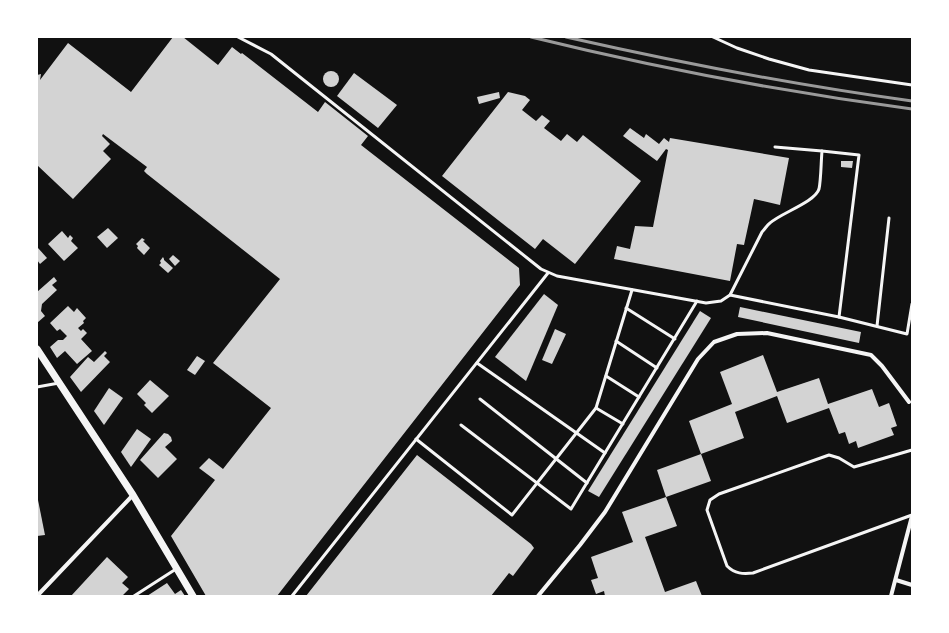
<svg xmlns="http://www.w3.org/2000/svg" width="949" height="633" viewBox="0 0 949 633" font-family="Karla,sans-serif">
<style>
.building{fill:#d3d3d3}
.lines{fill:none;stroke-linecap:round;stroke-linejoin:round}
.service{stroke:#f5f5f5;stroke-width:3}
.minor{stroke:#f5f5f5;stroke-width:4}
.tertiary{stroke:#f5f5f5;stroke-width:7}
.rail{stroke:#9a9a9a;stroke-width:3}
</style>
<rect width="100%" height="100%" fill="#111"/>
<!-- building -->
<g class="building">
<polygon points="173,37 183,37 218,65 232,47 241,54 242,53 318,112 325,102 368,136 361,145 519,268 520,285 277,596 206,596 171,536 215,480 199,468 209,458 223,469 271,408 213,363 280,279 147,174 144,171 147,167 103,134 102,136 110,144 103,151 111,159 73,199 37,165 37,75 41,74 40,80 68,43 131,92"/>
<circle cx="331" cy="79" r="8"/>
<polygon points="354,73 397,105 378,128 337,96"/>
<polygon points="499,92 500,98 479,104 477,97"/>
<polygon points="508,92 525,96 530,100 522,110 536,121 542,115 550,121 544,128 561,141 567,134 577,142 583,135 641,181 575,264 543,239 535,249 442,176"/>
<polygon points="630,128 644,138 646,134 659,144 664,138 669,142 670,138 789,158 780,205 754,199 744,245 737,244 730,281 614,259 617,246 630,249 635,226 653,227 668,150 666,149 657,161 623,136"/>
<polygon points="841,161 853,161 852,168 841,167"/>
<polygon points="108,228 118,238 107,248 97,237"/>
<polygon points="62,231 68,238 70,235 73,238 71,241 78,248 64,261 48,244"/>
<polygon points="142,238 145,240 143,241 150,248 144,255 137,248 138,246 136,244"/>
<polygon points="38,248 47,258 40,264 37,260 37,249"/>
<polygon points="173,255 180,261 175,266 169,259"/>
<polygon points="163,257 164,259 164,260 173,268 168,273 159,265 161,263 160,261"/>
<polygon points="54,277 57,281 52,285 57,290 42,304 41,311 45,316 37,323 37,292"/>
<polygon points="544,294 558,305 526,381 495,357"/>
<polygon points="68,306 74,312 77,308 86,318 83,321 84,323 78,328 81,331 83,329 87,333 81,339 92,351 77,364 65,351 57,358 50,347 58,340 63,340 67,336 60,329 57,331 50,323"/>
<polygon points="740,307 861,332 859,343 738,317"/>
<polygon points="700,311 711,318 599,497 588,491"/>
<polygon points="555,329 566,334 552,364 542,360"/>
<polygon points="105,351 107,353 104,356 110,362 81,392 70,377 88,357 94,362"/>
<polygon points="763,355 777,392 819,378 828,404 872,389 879,407 889,403 897,426 891,428 894,435 858,448 856,441 849,444 845,432 839,434 829,408 787,423 777,396 735,412 744,438 701,454 711,481 666,497 657,470 701,454 689,421 732,404 720,372"/>
<polygon points="197,356 205,361 195,375 187,370"/>
<polygon points="150,380 169,396 152,413 144,405 146,403 137,394"/>
<polygon points="109,388 123,398 104,425 94,411"/>
<polygon points="137,429 151,439 131,467 121,452"/>
<polygon points="164,433 168,434 171,437 172,441 165,447 177,459 158,478 140,460"/>
<polygon points="417,455 531,544 534,548 513,576 509,573 491,596 306,596"/>
<polygon points="37,495 45,535 37,536"/>
<polygon points="666,497 677,526 645,537 665,592 696,581 702,596 605,596 604,591 596,594 591,580 598,578 591,557 633,542 622,512"/>
<polygon points="107,557 128,577 122,583 129,589 122,596 71,596"/>
<polygon points="167,583 175,594 181,590 185,596 147,596"/>
</g>
<g class="lines">
<!-- service -->
<g class="service">
<path d="M238,37L271,54L541,269L557,276L706,303L721,301L730,295L762,232C765,229 767,225 770,223C781,213 815,202 819,189C821,180 821,162 822,151L775,147"/>
<polyline points="713,37 737,48 769,59 809,70 912,85"/>
<polyline points="730,295 839,317 859,155 822,151"/>
<polyline points="626,308 675,339"/>
<polyline points="839,317 907,334 912,304"/>
<polyline points="877,326 889,218"/>
<polyline points="616,341 657,368"/>
<polyline points="477,363 605,453"/>
<polyline points="606,376 639,397"/>
<polyline points="37,387 59,383"/>
<polyline points="480,399 587,483"/>
<polyline points="596,408 623,424"/>
<polyline points="461,425 571,509 697,301"/>
<polyline points="416,439 512,515 596,408 632,290"/>
<path d="M912,450L854,467L839,458L829,455L719,494L710,500L707,510L727,566C735,574 743,574 753,573L912,515"/>
<polyline points="134,596 176,569"/>
<polyline points="292,596 548,273"/>
</g>
<!-- minor -->
<g class="minor">
<polyline points="896,580 912,585"/>
<polyline points="37,596 133,495"/>
<polyline points="538,596 580,545 605,512 698,359 714,342 737,334 767,333 871,355 882,366 909,402"/>
<polyline points="891,596 912,516"/>
</g>
<!-- tertiary -->
<polyline class="tertiary" points="37,349 133,495 193,596"/>
<!-- rail -->
<g class="rail">
<path d="M531,37C657,68 784,92 912,109"/>
<path d="M566,37C681,63 795,85 912,101"/>
</g>
</g>
<!-- border -->
<rect width="949" height="633" fill="none" stroke="#ffffff" stroke-width="76"/>
</svg>
